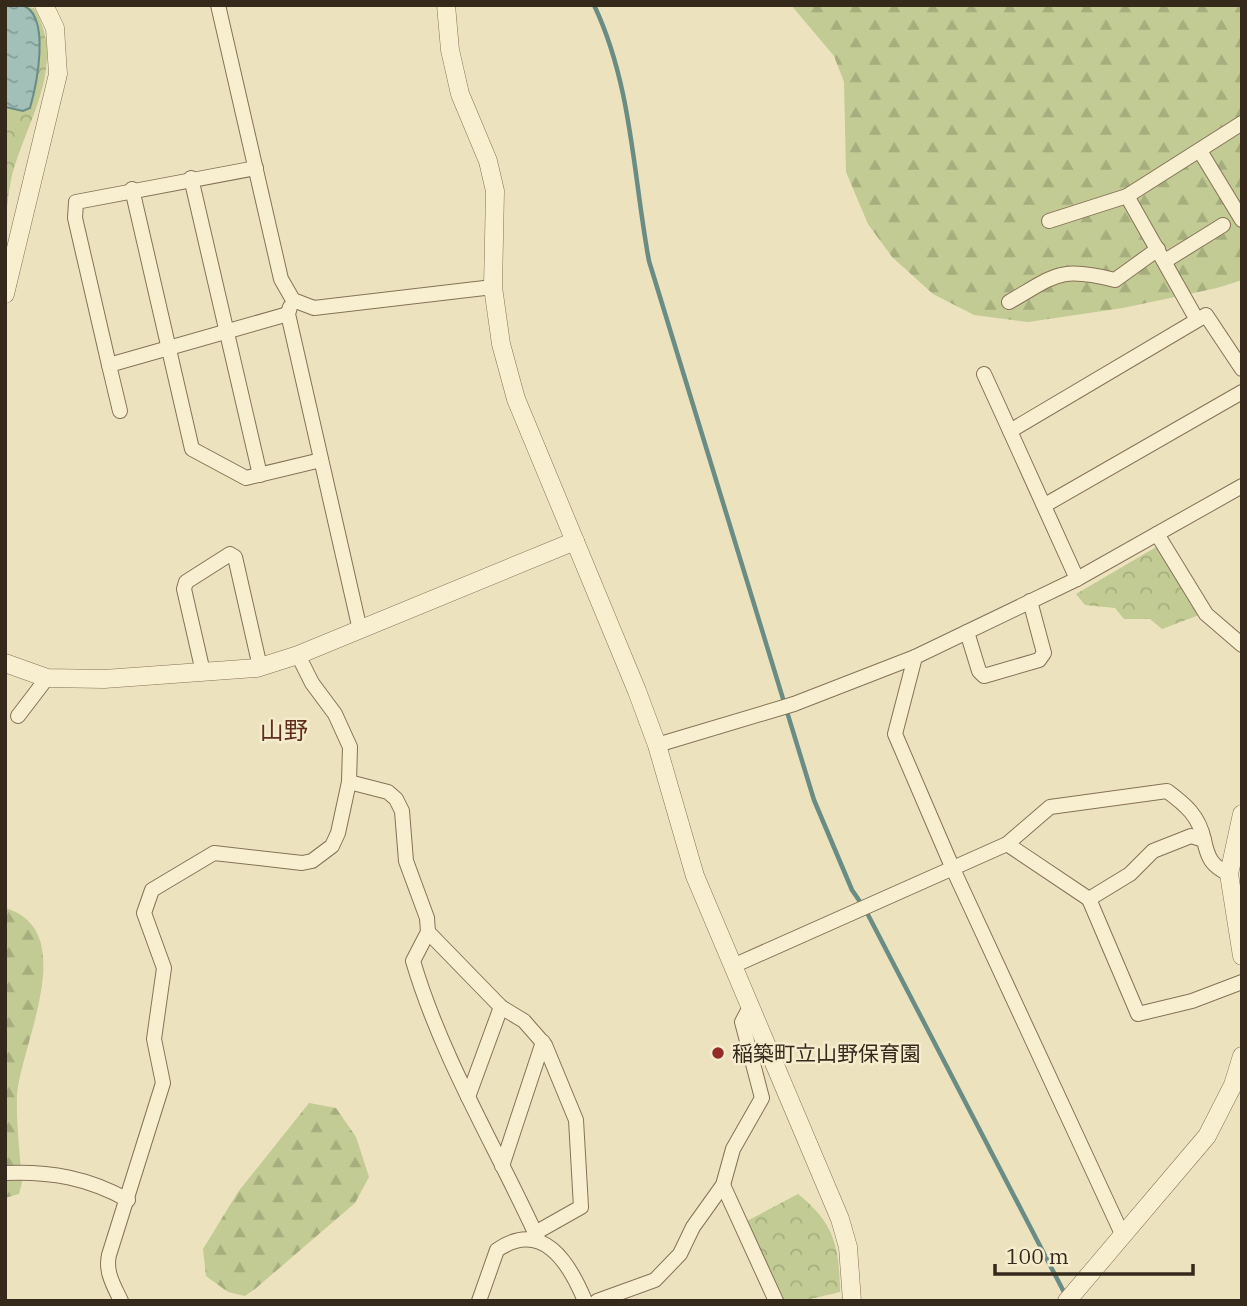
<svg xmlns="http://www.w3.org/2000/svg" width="1247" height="1306" viewBox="0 0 1247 1306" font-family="'IBM Plex Serif','Noto Sans JP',serif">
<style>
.forest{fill:url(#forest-firs)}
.park{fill:url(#park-crowns)}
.water{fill:url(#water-ripples);stroke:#698c85;stroke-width:2}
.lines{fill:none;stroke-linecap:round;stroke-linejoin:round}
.stream{stroke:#698c85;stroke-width:4.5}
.minor-casing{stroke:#857257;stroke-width:16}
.tertiary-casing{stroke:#857257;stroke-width:19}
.minor{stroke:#f8efd1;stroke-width:14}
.tertiary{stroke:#f8efd1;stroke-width:18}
.poi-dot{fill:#942d28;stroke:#f5ecce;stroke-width:2.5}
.labels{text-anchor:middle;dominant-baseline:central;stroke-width:5;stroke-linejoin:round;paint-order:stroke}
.poi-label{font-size:21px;fill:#35291c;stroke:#f5ecce;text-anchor:start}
.quarter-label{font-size:24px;fill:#612e1b;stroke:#f5ecce}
</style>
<defs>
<pattern id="forest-firs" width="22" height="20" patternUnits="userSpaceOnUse" patternTransform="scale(1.75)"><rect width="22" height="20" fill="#c1cb93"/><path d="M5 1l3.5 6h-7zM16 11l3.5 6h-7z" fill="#a6ae7e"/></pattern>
<pattern id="park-crowns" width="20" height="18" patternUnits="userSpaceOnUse" patternTransform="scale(1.75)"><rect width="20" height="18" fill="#c1cb93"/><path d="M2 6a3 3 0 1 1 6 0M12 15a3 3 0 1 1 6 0" fill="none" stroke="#a6ae7e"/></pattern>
<pattern id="water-ripples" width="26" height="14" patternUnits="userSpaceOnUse" patternTransform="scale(1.75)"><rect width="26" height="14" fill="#a2bfb8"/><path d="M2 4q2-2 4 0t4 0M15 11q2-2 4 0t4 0" fill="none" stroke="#859b95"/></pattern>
</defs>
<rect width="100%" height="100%" fill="#ede2be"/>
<!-- forest -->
<g class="forest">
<polygon points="791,5 1242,5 1242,280 1217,288 1123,308 1028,322 974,315 933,294 892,257 868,224 846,172 844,82 834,56"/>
<path d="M5,908C82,930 20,1046 17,1096C16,1124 20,1154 22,1182L19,1194L5,1198Z"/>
<polygon points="309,1103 336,1108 356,1137 369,1177 355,1203 255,1289 245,1296 228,1292 206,1276 203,1249 238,1192"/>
</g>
<!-- park -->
<g class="park">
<path d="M5,5L34,8C69,66 24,124 11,180C8,194 7,209 5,224Z"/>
<polygon points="1158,546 1199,615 1162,629 1150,619 1124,619 1115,608 1085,605 1076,594"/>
<path d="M798,1194C834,1223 839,1245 840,1292L802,1301H783L747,1221Z"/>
</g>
<!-- water -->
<path class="water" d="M5,5C10,5 17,4 22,5C52,15 36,87 30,108L23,111L5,107Z"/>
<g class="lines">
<!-- stream -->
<path class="stream" d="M594,5C632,85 633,175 649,261L814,800L852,890L865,909L1065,1294"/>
<defs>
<g id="minor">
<polyline points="218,5 281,279 293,300 314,308 493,287"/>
<polyline points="1200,151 1242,220"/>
<polyline points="256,168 76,202 75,218 109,365 288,314"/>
<polyline points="191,178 260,475"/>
<polyline points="132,189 192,449 246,478 321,460"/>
<polyline points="1049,221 1127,196"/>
<polyline points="1165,261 1223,225"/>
<path d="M1009,302C1056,275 1059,266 1115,280L1158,249"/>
<polyline points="290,307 288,314 360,630"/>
<polyline points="1197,320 1127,196 1242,123"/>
<polyline points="109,365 120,411"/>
<polyline points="984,374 1010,431"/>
<polyline points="1045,505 1242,392"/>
<polyline points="1157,534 1206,614 1242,645"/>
<polyline points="1077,579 1010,431 1206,315 1242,369"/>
<polyline points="967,632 979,671 984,676 1039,660 1044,653 1030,601"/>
<polyline points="203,672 184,589 186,582 230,554 235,557 260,667"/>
<polyline points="18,716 47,678"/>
<polyline points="657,745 794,704 915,657"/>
<path d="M349,782L388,792L396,799L402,811L406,861L427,918L428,932L413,961C442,1059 496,1147 538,1239"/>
<polyline points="1007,844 1089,899"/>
<path d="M1229,874C1212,866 1208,859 1204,840L1191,836L1153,851L1130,874L1089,899L1138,1014L1192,1001L1242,982"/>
<polyline points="428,932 501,1007 524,1021 545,1045 576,1120 581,1207 535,1233"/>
<path d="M735,965L1007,844L1050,807L1167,791C1186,805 1199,816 1204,840"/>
<polyline points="468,1097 501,1007"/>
<polyline points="502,1166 543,1042"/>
<path d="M5,1173C51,1171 88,1178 128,1200"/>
<polyline points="723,1185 776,1301"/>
<polyline points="1123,1236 953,869 895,734 915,657 1077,579 1242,486"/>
<path d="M121,1301C114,1286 105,1272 109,1255L163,1083L154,1039L164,968L144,913L152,890L214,853L302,863L312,861L332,846L338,833L349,782L350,747L335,714L312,683L298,655"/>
<path d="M479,1301L497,1250C542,1219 569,1262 585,1301"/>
<polyline points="597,1301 655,1280 680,1254 693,1227 723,1185 733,1149 762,1098 742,1022 751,1005"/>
</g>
<g id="tertiary">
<polyline points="446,5 450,50 460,94 488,161 495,191 493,287 501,344 516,399 637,691 657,745 695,876 840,1219 848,1247 852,1301"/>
<polyline points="5,294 58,74 55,28 44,5"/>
<polyline points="5,663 47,678 104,679 257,668 298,655 575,541"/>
<polyline points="1242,814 1229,874 1242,956"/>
<polyline points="1067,1301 1207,1136 1233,1085 1242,1056"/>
</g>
</defs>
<!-- minor casing -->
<use href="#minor" class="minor-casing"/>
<!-- tertiary casing -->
<use href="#tertiary" class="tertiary-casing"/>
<!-- minor -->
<use href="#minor" class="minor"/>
<!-- tertiary -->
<use href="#tertiary" class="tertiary"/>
</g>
<!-- markers -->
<circle class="poi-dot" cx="718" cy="1053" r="7"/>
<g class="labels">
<!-- poi labels -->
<g class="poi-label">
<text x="732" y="1053">稲築町立山野保育園</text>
</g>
<!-- quarter labels -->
<g class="quarter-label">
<text x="284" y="730">山野</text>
</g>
</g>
<!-- border -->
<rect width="1247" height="1306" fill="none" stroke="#35291c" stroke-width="14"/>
<!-- scale -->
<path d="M995 1264v10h198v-10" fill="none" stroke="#35291c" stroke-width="3.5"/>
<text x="1006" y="1264" font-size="21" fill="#35291c" stroke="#f5ecce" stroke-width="5" paint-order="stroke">100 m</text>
</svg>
